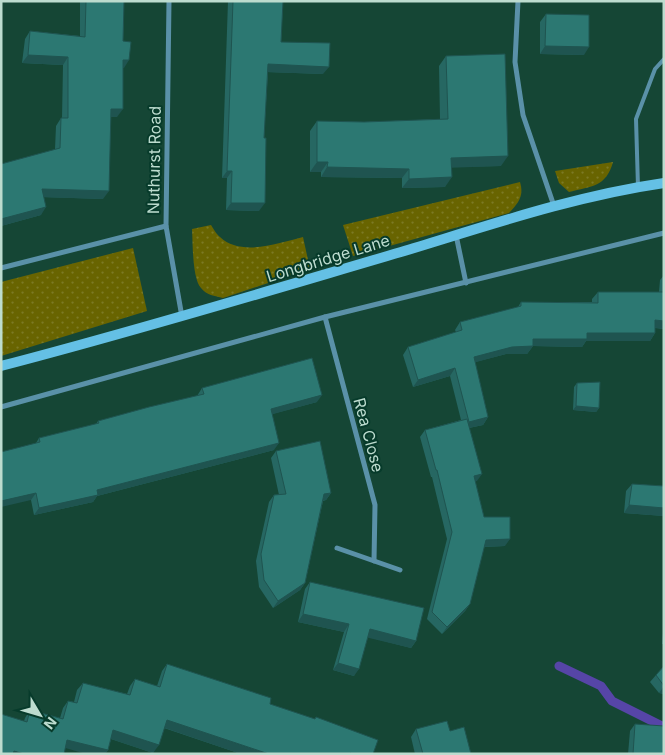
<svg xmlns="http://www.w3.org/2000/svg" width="665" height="755" viewBox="0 0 665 755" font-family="Inter,sans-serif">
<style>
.grass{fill:url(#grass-dots)}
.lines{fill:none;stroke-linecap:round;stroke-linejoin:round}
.stream{stroke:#5645a7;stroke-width:9}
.lane{stroke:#5a91a8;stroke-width:4}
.street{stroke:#5a91a8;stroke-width:5}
.secondary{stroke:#64c0e5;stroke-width:10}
.wall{fill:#266762}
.shaded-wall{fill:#1f5450}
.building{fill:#2c7872;stroke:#1f5450}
.labels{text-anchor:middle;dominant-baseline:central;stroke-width:4;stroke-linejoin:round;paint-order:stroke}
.street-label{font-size:16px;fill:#bddccf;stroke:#073b2b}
</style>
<defs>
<pattern id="grass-dots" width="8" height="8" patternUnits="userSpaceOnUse" patternTransform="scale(1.25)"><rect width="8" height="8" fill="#686400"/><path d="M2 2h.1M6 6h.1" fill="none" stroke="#7c7a24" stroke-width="1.8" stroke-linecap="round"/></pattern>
</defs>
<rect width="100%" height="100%" fill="#154635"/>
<!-- grass -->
<g class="grass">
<path d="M613,162C606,187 592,186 569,192L559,183L555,171Z"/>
<path d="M520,182C524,196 519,202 509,213L353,256L343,225Z"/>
<path d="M211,225C213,228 216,234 220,237C241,257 279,243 303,237L310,269L223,298C215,296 206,295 201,288C192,278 193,243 192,229Z"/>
<polygon points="133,248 147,311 1,356 1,282"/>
</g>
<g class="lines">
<!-- stream -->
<polyline class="stream" points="559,666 601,686 612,701 664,727"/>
<!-- lane -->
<polyline class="lane" points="638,187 636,119 655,69 664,59"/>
<!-- street -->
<g class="street">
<polyline points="169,1 166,226 182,317"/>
<polyline points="518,1 515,62 523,115 554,206"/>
<polyline points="456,235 466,283"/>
<polyline points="1,268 166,226"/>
<polyline points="325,317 375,505 374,561"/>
<polyline points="1,407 325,317 664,233"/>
<polyline points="337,548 400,570"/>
</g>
<!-- secondary -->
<path class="secondary" d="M1,366C136,331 268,291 401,252C487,226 574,196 664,183"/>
</g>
<!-- wall -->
<g class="wall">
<polygon points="80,1 124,1 123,41 124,68 123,68 117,117 111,117 103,199 44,197 41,215 1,226 55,149 56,126 61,118 62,118 63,65 22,63 25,39 30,31 80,36"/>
<polygon points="228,1 283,1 281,42 323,74 268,72 259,211 226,210 227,178 222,178"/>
<polygon points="546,14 584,55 540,54 540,22"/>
<polygon points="446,56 501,166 451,167 445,187 402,188 402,178 321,177 321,172 310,172 310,131 317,121 364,122 440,119 439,66"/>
<polygon points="664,275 664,329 655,328 655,333 650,341 586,341 582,347 533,346 527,354 506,354 475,362 488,417 483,425 469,428 477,481 475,481 484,517 505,546 484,547 470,604 465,611 442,634 427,619 447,539 432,477 431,477 420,437 425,430 461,420 450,376 413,387 403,355 408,347 456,332 455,330 460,322 518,307 521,302 592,302 592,299 598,292 659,292 660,280"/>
<polygon points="577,383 599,408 596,412 573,410 574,387"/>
<polygon points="202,388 317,402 272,414 274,450 97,496 93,502 34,515 31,500 36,443 39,438 96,424 98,421 197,396"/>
<polygon points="276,451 331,493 326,500 323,501 305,583 300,590 273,608 259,587 256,561 269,502 274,495 279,495 271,458"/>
<polygon points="632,484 664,486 664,516 624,513 626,491"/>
<polygon points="310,582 416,641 411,648 368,637 354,676 333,670 344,632 298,622 305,589"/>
<polygon points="664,623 664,644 662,644"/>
<polygon points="167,664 270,704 315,719 316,717 373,754 241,754 164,728 153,753 111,739 108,750 105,754 86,754 24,721 25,718 30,710 60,718 63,708 68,701 74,702 77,690 83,683 127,694 130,686 135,679 157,686 162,671"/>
<polygon points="664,666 664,694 659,693 650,682 656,675"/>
<polygon points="635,724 664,754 628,754 630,731"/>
<polygon points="416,729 450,731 471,754 415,754 411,737"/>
</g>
<!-- shaded-wall -->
<g class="shaded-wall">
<polygon points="545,46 589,47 584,55 540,54"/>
<polygon points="28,55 68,57 63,65 22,63"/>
<polygon points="123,60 129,60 124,68 117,68"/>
<polygon points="268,64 329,67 323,74 263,72"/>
<polygon points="111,109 123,109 117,117 106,117"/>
<polygon points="508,156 501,166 444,168 451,158"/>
<polygon points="317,162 328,162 321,172 310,172"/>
<polygon points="327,167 409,169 402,178 321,177"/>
<polygon points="227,171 232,171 227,178 222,178"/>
<polygon points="452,177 445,187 402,188 409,179"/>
<polygon points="42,189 109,191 103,199 36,197"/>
<polygon points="231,203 265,203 259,211 226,210"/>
<polygon points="46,207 41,215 1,226 1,219"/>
<polygon points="655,320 664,321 664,329 650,327"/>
<polygon points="587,333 655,333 650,341 586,341 582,347 533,346 527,354 506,354 469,364 474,357 533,339"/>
<polygon points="455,368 450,376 413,387 418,380"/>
<polygon points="322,395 317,402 266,416 271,409"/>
<polygon points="576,406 599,408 596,412 573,410"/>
<polygon points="488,417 483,425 464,429 469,422"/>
<polygon points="279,443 274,450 97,496 93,502 34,515 39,508 97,490"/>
<polygon points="482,474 477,481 469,483 474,476"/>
<polygon points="36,493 31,500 1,507 1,501"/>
<polygon points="331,493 326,500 319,501 324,494"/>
<polygon points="629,505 664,508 664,516 624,513"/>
<polygon points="510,539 505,546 481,547 486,540"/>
<polygon points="305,583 300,590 273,608 278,601"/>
<polygon points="470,604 465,611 442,634 447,627"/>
<polygon points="303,614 349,624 344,632 298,622"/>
<polygon points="370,629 416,641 411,648 365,637"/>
<polygon points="338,663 359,669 354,676 333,670"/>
<polygon points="664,686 664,694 659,693"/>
<polygon points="167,720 269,754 241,754 162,727"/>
<polygon points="113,730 159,745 153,753 108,738"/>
<polygon points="67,740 108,750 105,754 86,754 62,747"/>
<polygon points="14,751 24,754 12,754"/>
</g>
<!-- building -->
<g class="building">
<polygon points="86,1 124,1 123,41 131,42 129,60 123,60 123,109 111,109 109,191 42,189 46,207 1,219 1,164 60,148 61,118 68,118 68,57 28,55 30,31 85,37"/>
<polygon points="233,1 283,1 281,42 330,43 329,67 268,64 264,138 266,138 265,203 231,203 232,171 227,171"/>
<polygon points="546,14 589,15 589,47 545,46"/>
<polygon points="505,54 508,156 451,158 452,177 409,179 409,169 327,167 328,162 317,162 317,121 364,122 448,119 446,56"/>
<polygon points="598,292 664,292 664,321 655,320 655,333 587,333 587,339 533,339 533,346 512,347 474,357 488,417 469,422 455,368 418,380 408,347 462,330 460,322 521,306 521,302 598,303"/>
<polygon points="312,358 322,395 271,409 279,443 97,490 98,495 39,508 36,493 1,501 1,452 40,442 39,438 99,423 98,421 149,407 204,394 202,388"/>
<polygon points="600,382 599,408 576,406 577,383"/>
<polygon points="467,419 482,474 474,476 484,517 510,517 510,539 486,540 470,604 447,627 432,612 452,532 437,470 436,470 425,430"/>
<polygon points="320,441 331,493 324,494 305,583 278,601 264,580 261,554 274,495 286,494 276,451"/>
<polygon points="632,484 664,486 664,508 629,505"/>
<polygon points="310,582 424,608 416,641 370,629 359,669 338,663 349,624 303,614"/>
<polygon points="167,664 271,698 270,704 315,719 316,717 378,740 373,754 352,754 350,753 350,754 269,754 167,720 159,745 113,730 108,750 67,740 64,754 24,754 14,751 13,754 1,754 1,714 27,722 30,710 63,719 68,701 77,703 83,683 130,695 135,679 160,687"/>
<polygon points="664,666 664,686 656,675"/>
<polygon points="447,721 450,731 464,727 471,754 423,754 416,729"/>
<polygon points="635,724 664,726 664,754 633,754"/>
</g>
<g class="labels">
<!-- street labels -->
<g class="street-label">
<text transform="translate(154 160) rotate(-89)">Nuthurst Road</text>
<text transform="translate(328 258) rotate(-17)">Longbridge Lane</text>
<text transform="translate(369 435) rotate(75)">Rea Close</text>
</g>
</g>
<!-- border -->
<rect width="665" height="755" fill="none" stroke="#bddccf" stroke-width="5"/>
<!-- north arrow -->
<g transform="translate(40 715) rotate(128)" stroke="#073b2b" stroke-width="4" paint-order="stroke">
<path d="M0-4L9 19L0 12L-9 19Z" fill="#bddccf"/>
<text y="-8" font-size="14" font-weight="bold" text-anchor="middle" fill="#bddccf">N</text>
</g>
</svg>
